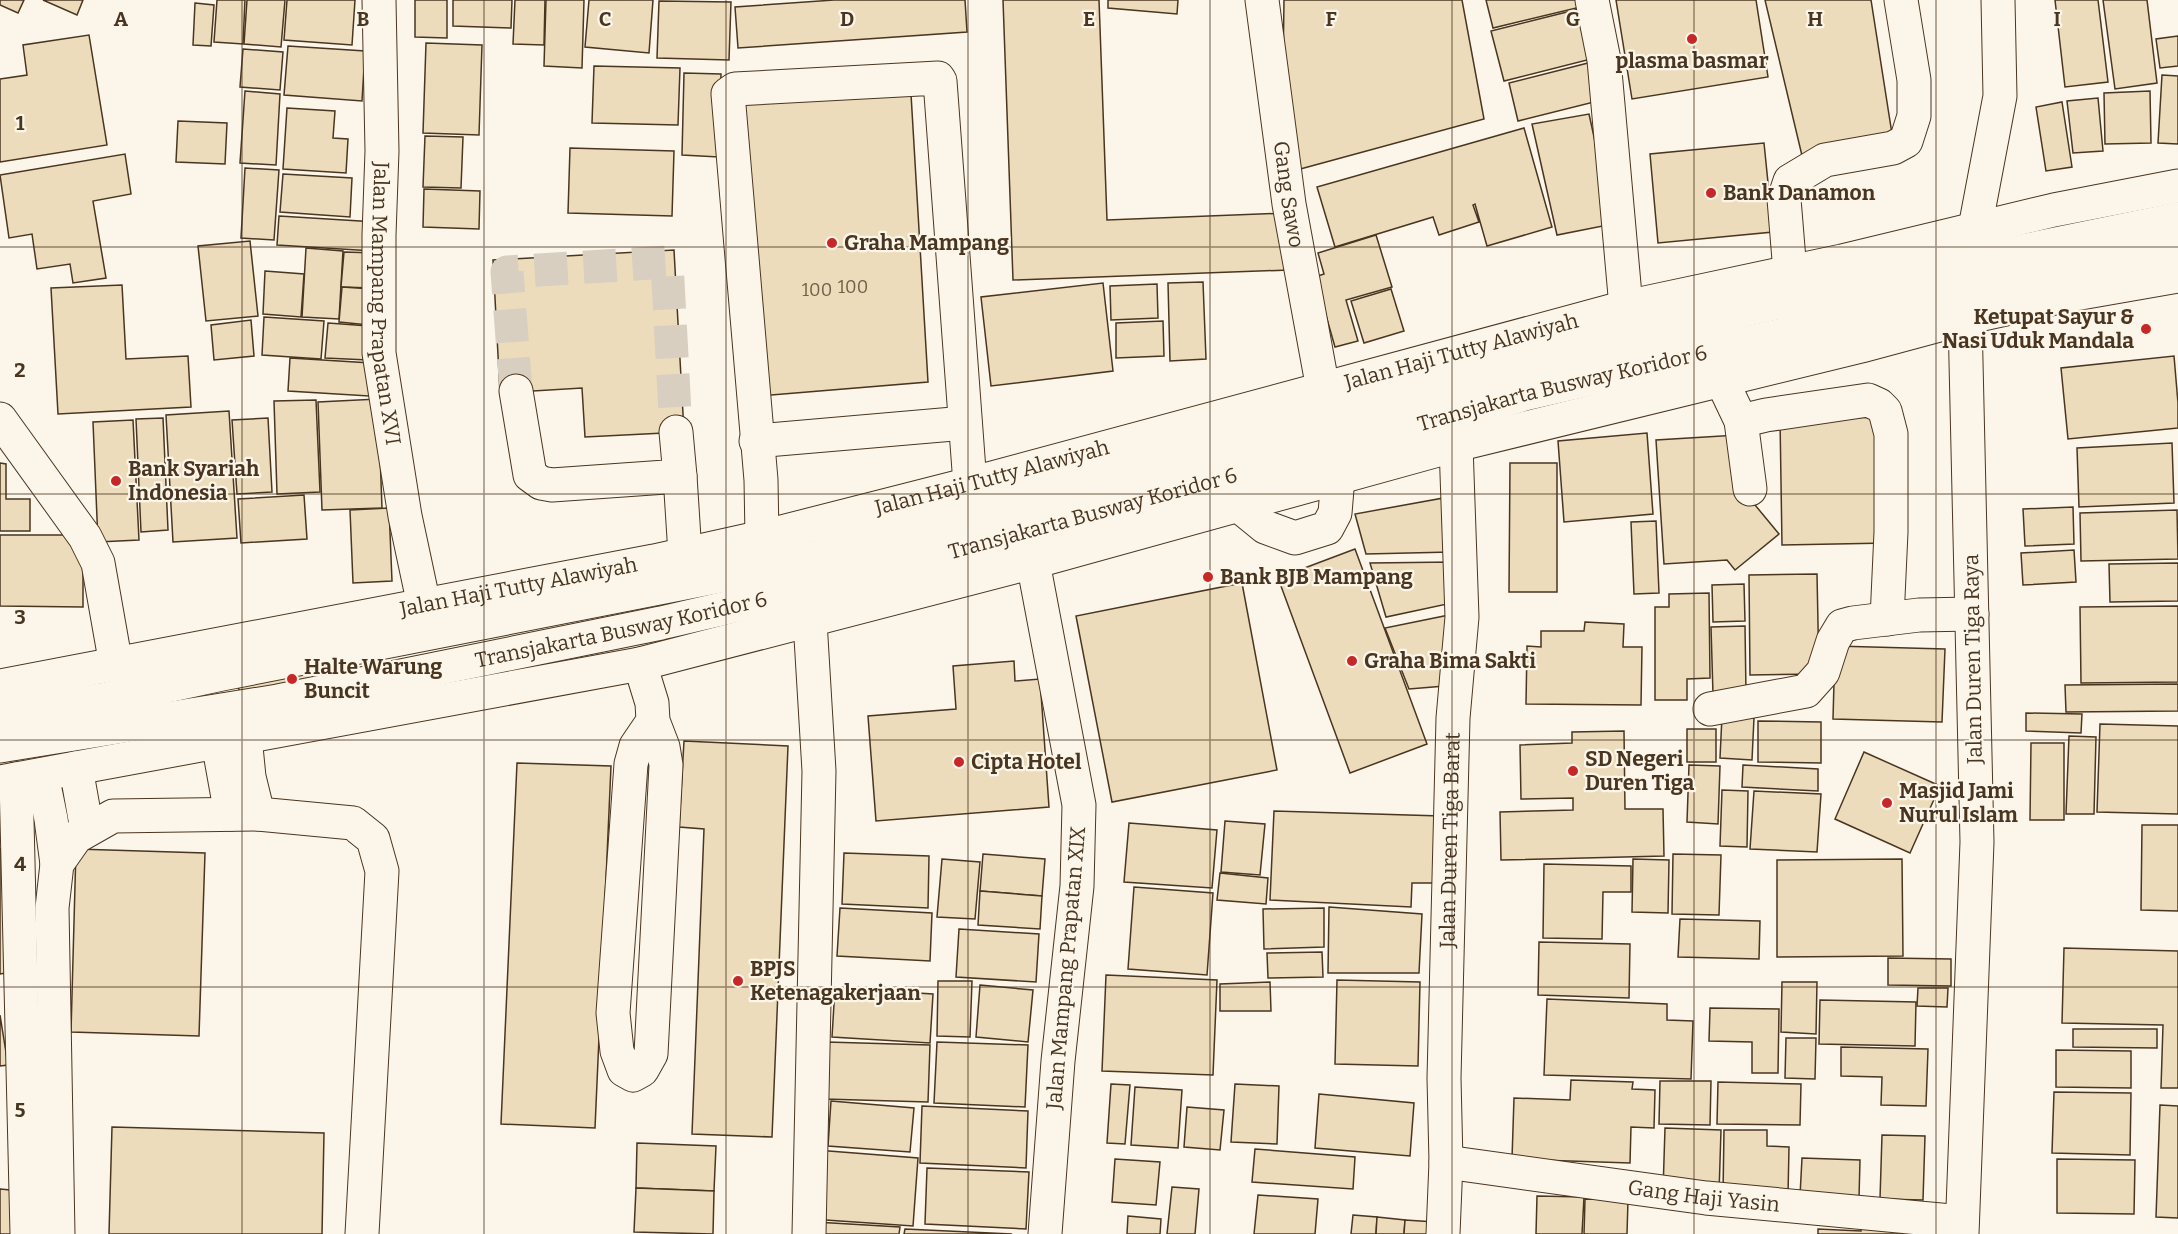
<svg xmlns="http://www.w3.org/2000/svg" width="2178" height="1234" viewBox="0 0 2178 1234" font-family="Bitter,serif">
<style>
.building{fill:#ecdcbc;stroke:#4a3520;stroke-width:1.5}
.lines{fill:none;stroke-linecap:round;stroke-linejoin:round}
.minor-tunnel{stroke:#d8cfc1;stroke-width:33;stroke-dasharray:33 16;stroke-linecap:butt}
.minor-casing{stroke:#4a3520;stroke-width:35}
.major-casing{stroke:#4a3520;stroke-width:35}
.minor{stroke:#fbf6e9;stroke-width:33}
.major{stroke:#fbf6e9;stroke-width:33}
.grid{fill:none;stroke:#4a3520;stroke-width:1.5;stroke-opacity:0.55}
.poi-dot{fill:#c62828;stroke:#fbf6e9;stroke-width:2}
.labels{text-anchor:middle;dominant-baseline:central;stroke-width:4.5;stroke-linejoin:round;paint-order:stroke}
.number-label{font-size:18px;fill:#725f47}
.poi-label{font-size:21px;font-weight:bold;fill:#4a3520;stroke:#fbf6e9;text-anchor:start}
.street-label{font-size:21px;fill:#4a3520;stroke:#fbf6e9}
.grid-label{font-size:20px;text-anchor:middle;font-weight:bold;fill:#4a3520;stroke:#fbf6e9;stroke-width:4.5;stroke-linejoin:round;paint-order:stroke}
</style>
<rect width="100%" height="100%" fill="#fbf6e9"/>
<!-- building -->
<g class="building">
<polygon points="0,0 24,0 18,13 0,5"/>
<polygon points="43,0 83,0 77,15"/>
<polygon points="217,0 245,0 243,44 214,42"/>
<polygon points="247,0 285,0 281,47 244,44"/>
<polygon points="287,0 355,0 352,45 284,40"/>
<polygon points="415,0 447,0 447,38 415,37"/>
<polygon points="453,0 512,0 511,28 453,26"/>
<polygon points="515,0 545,0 544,45 513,44"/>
<polygon points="546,0 584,0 582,68 544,66"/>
<polygon points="589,0 653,0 649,53 585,47"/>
<polygon points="834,0 965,0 967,32 738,48 735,7"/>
<polygon points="1003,0 1099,0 1107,220 1288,213 1289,270 1013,280"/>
<polygon points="1108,0 1178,0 1177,14 1108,8"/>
<polygon points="1284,0 1462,0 1484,119 1293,171 1283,70"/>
<polygon points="1486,0 1588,0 1589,5 1493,28"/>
<polygon points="1616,0 1756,0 1768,77 1632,99"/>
<polygon points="1765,0 1871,0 1892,134 1804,164"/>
<polygon points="2055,0 2098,0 2108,82 2065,87"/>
<polygon points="2103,0 2147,0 2157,83 2115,89"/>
<polygon points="659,1 731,2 729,60 657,58"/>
<polygon points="195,3 214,5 211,46 193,45"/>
<polygon points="1583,8 1595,58 1504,81 1491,31"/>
<polygon points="89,35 107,145 0,162 0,79 27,75 23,45"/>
<polygon points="2178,36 2178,66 2160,68 2156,39"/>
<polygon points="426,43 482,45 479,135 423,133"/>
<polygon points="288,46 365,51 362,101 284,95"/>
<polygon points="243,49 283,52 280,90 240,87"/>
<polygon points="1592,62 1602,100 1518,121 1509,83"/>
<polygon points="594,66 680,68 678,125 592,123"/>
<polygon points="684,73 721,74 719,157 682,155"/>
<polygon points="2162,75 2178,76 2178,144 2158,143"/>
<polygon points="245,91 280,94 276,165 240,163"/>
<polygon points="2150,91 2151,143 2105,144 2104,93"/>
<polygon points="911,94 928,382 759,396 732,104"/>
<polygon points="2098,98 2103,151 2073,153 2067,101"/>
<polygon points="2062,102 2072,167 2046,171 2036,107"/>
<polygon points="287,108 335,111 333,138 348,139 346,173 283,169"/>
<polygon points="1589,114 1613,224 1557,235 1532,124"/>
<polygon points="178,121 227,123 225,164 176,162"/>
<polygon points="1524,128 1552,227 1487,246 1475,204 1473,205 1479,222 1439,235 1433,217 1335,247 1317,187"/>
<polygon points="425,136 463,137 461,188 423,187"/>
<polygon points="1764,143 1773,232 1658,243 1650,154"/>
<polygon points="570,148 674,151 672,216 568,213"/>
<polygon points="125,154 131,194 93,201 106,278 73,283 70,264 37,269 32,234 9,238 0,175"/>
<polygon points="245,168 279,170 274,240 241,238"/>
<polygon points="283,174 352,178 350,217 280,212"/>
<polygon points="424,189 480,191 479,229 423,227"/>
<polygon points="279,216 376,222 373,251 277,245"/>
<polygon points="1376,235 1392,287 1346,300 1358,341 1335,347 1315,277 1324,274 1318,253"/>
<polygon points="250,241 258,316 206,321 198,246"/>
<polygon points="306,248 343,251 339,319 302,317"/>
<polygon points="674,250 684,432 585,437 582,388 500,393 493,260"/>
<polygon points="344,252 376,253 373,288 341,287"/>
<polygon points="265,271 304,274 301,317 263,314"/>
<polygon points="1203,282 1206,359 1170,361 1168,283"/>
<polygon points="1103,283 1113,371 991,386 981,297"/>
<polygon points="1157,284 1158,318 1111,320 1110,286"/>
<polygon points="122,285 126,359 188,356 191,407 58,414 51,288"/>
<polygon points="342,287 372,289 369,325 339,322"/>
<polygon points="1391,289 1404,331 1364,343 1351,301"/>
<polygon points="264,317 324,321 321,359 262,355"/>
<polygon points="251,320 254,356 214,360 211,325"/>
<polygon points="1163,321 1164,356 1116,358 1116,323"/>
<polygon points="328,323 369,326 368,360 325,358"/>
<polygon points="2174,356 2178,403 2178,428 2068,439 2061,368"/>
<polygon points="290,358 371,363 369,396 288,391"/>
<polygon points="378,399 382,508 322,510 318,402"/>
<polygon points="316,400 320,492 277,494 274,401"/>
<polygon points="229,411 237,538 173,542 166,415"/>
<polygon points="1886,417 1888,543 1782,545 1780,419"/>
<polygon points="163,418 168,530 141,532 136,419"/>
<polygon points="268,418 272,492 237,494 232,420"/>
<polygon points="133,420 139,540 98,542 93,422"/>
<polygon points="1647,433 1653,514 1564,522 1558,441"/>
<polygon points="1738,435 1741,488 1779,534 1735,570 1727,560 1664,564 1656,440"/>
<polygon points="2172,443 2174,503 2079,507 2077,448"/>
<polygon points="0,463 6,464 6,499 30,499 30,531 0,531"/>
<polygon points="1510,463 1557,463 1557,592 1509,592"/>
<polygon points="304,495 307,539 241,543 238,499"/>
<polygon points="1449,497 1451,552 1366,554 1355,514"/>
<polygon points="2073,507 2074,544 2025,546 2023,509"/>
<polygon points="389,508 392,581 353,583 350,510"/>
<polygon points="2177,510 2178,559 2081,561 2080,513"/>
<polygon points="1656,521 1659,593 1634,594 1631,522"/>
<polygon points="0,535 83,535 83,607 0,606"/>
<polygon points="1355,549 1427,744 1350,773 1278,578"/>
<polygon points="2074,550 2076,582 2023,585 2021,553"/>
<polygon points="1454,562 1452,603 1386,617 1370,563"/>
<polygon points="2178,563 2178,601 2110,602 2109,564"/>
<polygon points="1817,574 1819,674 1750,675 1749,575"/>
<polygon points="1242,583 1277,770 1112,802 1076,616"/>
<polygon points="1744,584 1745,621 1713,622 1712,585"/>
<polygon points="1709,593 1710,678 1687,679 1687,700 1655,700 1655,607 1669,607 1669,594"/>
<polygon points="2178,606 2178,682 2081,683 2080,607"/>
<polygon points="1449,615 1445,686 1409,689 1385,628"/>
<polygon points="1585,622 1624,624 1623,647 1642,647 1641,705 1526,704 1527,646 1541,647 1541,631 1584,631"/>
<polygon points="1745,626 1746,693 1713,694 1711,627"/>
<polygon points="1835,646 1945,649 1942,722 1833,719"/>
<polygon points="344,657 348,677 241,700 237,680"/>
<polygon points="1014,661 1015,681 1040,679 1049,807 876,821 868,716 956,709 953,666"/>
<polygon points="2178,684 2178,711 2066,712 2065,685"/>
<polygon points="2026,713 2082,714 2081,733 2026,731"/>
<polygon points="1722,716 1754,718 1752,760 1720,758"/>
<polygon points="1758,721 1821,722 1821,763 1758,762"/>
<polygon points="2100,724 2178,726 2178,814 2097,812"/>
<rect x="1687" y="729" width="29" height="33"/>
<polygon points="1624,731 1625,809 1663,809 1664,856 1501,860 1500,812 1573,810 1573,798 1521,799 1520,745 1572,743 1572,732"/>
<polygon points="2069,736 2096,737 2094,814 2066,814"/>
<polygon points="684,741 788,746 772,1137 692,1134 704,829 679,827"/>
<polygon points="2031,743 2064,743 2064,820 2030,820"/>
<polygon points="1864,752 1940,786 1910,853 1835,819"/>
<polygon points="517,763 611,766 595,1128 501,1124"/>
<polygon points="1689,765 1720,766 1718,824 1687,822"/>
<polygon points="1743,765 1818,769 1818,791 1742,787"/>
<polygon points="1722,790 1748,791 1747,847 1720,846"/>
<polygon points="1754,791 1821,794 1817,852 1750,849"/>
<polygon points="1274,811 1441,816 1439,883 1412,883 1411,907 1270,900"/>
<polygon points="1225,821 1265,824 1260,875 1221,872"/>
<polygon points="1129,823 1217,830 1212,888 1124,882"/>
<polygon points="2142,825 2178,825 2178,911 2141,910"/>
<polygon points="9,848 17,971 0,974 0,849"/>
<polygon points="76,849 205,853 199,1036 71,1032"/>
<polygon points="844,853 929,856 928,908 842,904"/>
<polygon points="983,854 1045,859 1042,896 980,891"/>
<polygon points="1673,854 1721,855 1719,915 1672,914"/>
<polygon points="942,859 980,862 975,919 937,917"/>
<polygon points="1633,859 1669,860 1668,913 1632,912"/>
<polygon points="1902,859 1903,956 1777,957 1777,860"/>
<polygon points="1544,864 1631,866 1631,892 1603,892 1602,939 1543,938"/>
<polygon points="1220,873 1268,878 1266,904 1217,900"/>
<polygon points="1134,887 1213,893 1207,975 1128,969"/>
<polygon points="980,891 1042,896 1040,929 978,925"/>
<polygon points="1329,907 1422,914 1419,973 1328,973"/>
<polygon points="840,908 932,913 930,961 837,956"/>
<polygon points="1324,908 1324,947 1264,949 1263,909"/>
<polygon points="1680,919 1760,921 1759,959 1678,957"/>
<polygon points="959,929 1039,934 1036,982 956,977"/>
<polygon points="1539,942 1630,944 1629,998 1538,995"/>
<polygon points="2064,948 2178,951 2178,1088 2161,1088 2163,1025 2062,1023"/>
<polygon points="1322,952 1323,977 1268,978 1267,953"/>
<polygon points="1888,958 1951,959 1951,986 1888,985"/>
<polygon points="1106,975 1217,980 1213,1075 1102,1071"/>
<polygon points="1337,980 1420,982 1418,1066 1335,1064"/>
<polygon points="938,981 972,981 970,1037 937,1036"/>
<polygon points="1270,982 1271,1011 1220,1011 1220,984"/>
<polygon points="1782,982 1817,982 1816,1034 1781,1032"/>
<polygon points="980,985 1033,990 1028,1042 976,1037"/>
<polygon points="835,988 933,994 930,1043 832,1037"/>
<polygon points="1918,988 1948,988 1947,1007 1917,1006"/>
<polygon points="1547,999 1667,1004 1667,1020 1693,1021 1691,1079 1544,1075"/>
<polygon points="1820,1000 1916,1002 1915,1046 1819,1044"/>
<polygon points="1710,1008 1779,1009 1778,1073 1752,1073 1752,1042 1709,1041"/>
<polygon points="0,1015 8,1065 0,1066"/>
<polygon points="2073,1029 2157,1029 2157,1048 2073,1047"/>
<polygon points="1786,1038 1816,1038 1815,1079 1785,1078"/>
<polygon points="826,1042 930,1045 928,1102 824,1099"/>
<polygon points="937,1042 1028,1045 1025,1107 934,1103"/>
<polygon points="1841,1047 1928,1049 1926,1106 1881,1105 1882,1077 1841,1076"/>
<polygon points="2056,1050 2131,1051 2131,1088 2056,1087"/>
<polygon points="1571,1080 1633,1082 1632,1089 1655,1090 1654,1128 1631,1127 1630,1163 1512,1159 1514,1098 1570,1100"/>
<polygon points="1660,1081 1711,1081 1710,1125 1659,1124"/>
<polygon points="1718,1082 1801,1084 1800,1125 1717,1124"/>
<polygon points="1111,1084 1130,1085 1125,1144 1107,1143"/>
<polygon points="1235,1084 1279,1086 1277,1144 1231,1142"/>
<polygon points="1135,1087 1182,1090 1178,1148 1131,1145"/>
<polygon points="2054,1092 2131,1093 2130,1155 2052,1153"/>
<polygon points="1319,1094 1414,1103 1410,1156 1315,1148"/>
<polygon points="831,1101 914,1108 910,1152 828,1146"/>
<polygon points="2160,1105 2178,1106 2178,1218 2156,1217"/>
<polygon points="922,1106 1028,1111 1026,1168 920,1163"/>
<polygon points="1187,1107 1224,1110 1220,1150 1184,1147"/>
<polygon points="112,1127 324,1133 322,1234 109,1234"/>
<polygon points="1665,1128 1721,1130 1719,1193 1663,1191"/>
<polygon points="1724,1130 1767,1130 1767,1146 1789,1147 1788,1195 1723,1194"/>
<polygon points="1882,1135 1925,1136 1923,1200 1880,1199"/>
<polygon points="637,1143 716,1146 714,1191 636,1188"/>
<polygon points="1255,1149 1355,1157 1353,1189 1252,1182"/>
<polygon points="816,1150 918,1158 913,1226 811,1219"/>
<polygon points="1802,1158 1860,1160 1859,1198 1800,1196"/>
<polygon points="1115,1159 1160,1162 1156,1205 1112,1202"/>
<polygon points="2057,1159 2135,1160 2134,1214 2057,1213"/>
<polygon points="927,1168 1029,1172 1026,1229 925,1224"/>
<polygon points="1172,1187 1199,1189 1195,1234 1167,1234"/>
<polygon points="636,1188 714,1191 713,1234 634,1232"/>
<polygon points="0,1189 21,1191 17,1234 0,1234"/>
<polygon points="1258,1195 1318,1199 1315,1234 1254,1234"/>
<polygon points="1537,1196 1584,1197 1582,1234 1536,1234"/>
<polygon points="1585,1199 1628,1200 1627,1234 1584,1234"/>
<polygon points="1353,1215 1377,1217 1376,1234 1351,1234"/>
<polygon points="1128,1216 1161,1219 1160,1234 1127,1234"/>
<polygon points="1377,1217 1405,1220 1404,1234 1376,1234"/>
<polygon points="1405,1220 1435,1222 1434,1234 1404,1234"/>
<polygon points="1862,1220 1936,1234 1818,1234 1818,1229 1861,1231"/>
<polygon points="815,1222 900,1227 899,1234 814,1234"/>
<polygon points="905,1229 1012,1234 904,1234"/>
</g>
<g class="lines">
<!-- minor-tunnel -->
<polyline class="minor-tunnel" points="516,391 507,272 667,262 676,432"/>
<defs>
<g id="minor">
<path id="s1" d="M379,0L382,151L379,235V353L405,516L424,605"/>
<path id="s2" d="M1262,0L1289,204L1323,389"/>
<polyline points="1592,0 1604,60 1626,307"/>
<polyline points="1975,228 2000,96 1998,0"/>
<polyline points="1790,272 1784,199 1790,181 1825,160 1893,148 1906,141 1914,116 1914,80 1901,0"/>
<polyline points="1721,379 1741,421 1750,489"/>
<polyline points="516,391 530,475 541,483 552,485 680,476 676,432"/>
<polyline points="0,419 85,537 98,563 116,665"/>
<polyline points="1741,421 1766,415 1868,400 1879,405 1885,411 1891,434 1891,532 1887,619"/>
<polyline points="756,441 965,423"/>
<polyline points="680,476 685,554"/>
<polyline points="1238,505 1265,527 1295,538 1327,528 1335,513 1338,477"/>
<polyline points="762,537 761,480 728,94 735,89 938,78 940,81 970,484"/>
<polyline points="1033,562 1079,805 1077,886 1058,1061 1045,1234"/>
<polyline points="640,664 652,703 653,721 663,747 666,765 651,1054 642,1070 633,1075 624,1070 617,1051 613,1013 631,764 636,746 653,721"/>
<polyline points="1710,709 1806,691 1823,672 1833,641 1842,626 1853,623 1919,615 1972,614"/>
<polyline points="0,717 106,699 222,674 807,559 970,517 1595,347 1750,309 1846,287 2178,219"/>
<polyline points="245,737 249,777 258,814"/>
<polyline points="218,742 231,814"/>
<path id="s3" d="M0,746L278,701L661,623L847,580L1372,438L1525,394L2064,270L2178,246"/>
<polyline points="76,768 87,830"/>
<polyline points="42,775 51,819 57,864"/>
<polyline points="16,779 27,1234"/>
<path id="s4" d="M1446,1162L1706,1198L1962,1222"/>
<polyline points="58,1234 52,908 57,864 76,837 113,816 258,814 353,823 373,839 382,871 362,1234"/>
<polyline points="809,1234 819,771 810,621"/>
<path id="s5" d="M1443,1234L1446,1162L1444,1078L1453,718L1462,617L1456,445"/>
</g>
<g id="major">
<path id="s6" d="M0,686L654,561L762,537L970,484L1626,307L1842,261L2054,210L2178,186"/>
<polyline points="0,782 640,664 1033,562 1456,445 1861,346 1965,318 2069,295 2178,276"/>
<polyline points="1962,1234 1977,842 1965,318 1975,228"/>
</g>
</defs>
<!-- minor casing -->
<use href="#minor" class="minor-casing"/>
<!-- major casing -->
<use href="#major" class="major-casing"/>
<!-- minor -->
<use href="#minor" class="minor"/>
<!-- major -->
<use href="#major" class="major"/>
</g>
<!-- grid -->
<path class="grid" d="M242,0V1234M484,0V1234M726,0V1234M968,0V1234M1210,0V1234M1452,0V1234M1694,0V1234M1936,0V1234M0,247H2178M0,494H2178M0,740H2178M0,987H2178"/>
<!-- markers -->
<g class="poi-dot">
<circle cx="1692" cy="39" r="6"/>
<circle cx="1711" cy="193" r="6"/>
<circle cx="832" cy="243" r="6"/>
<circle cx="2146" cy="329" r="6"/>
<circle cx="116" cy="481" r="6"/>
<circle cx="1208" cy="577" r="6"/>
<circle cx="1352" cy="661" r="6"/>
<circle cx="292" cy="679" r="6"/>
<circle cx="959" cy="762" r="6"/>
<circle cx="1573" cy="771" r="6"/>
<circle cx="1887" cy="803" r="6"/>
<circle cx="738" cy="981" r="6"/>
</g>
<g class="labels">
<!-- number labels -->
<g class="number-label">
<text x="853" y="287">100</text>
<text x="817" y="290">100</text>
</g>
<!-- poi labels -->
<g class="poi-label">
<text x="1692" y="61" text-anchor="middle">plasma basmar</text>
<text x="1723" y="193">Bank Danamon</text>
<text x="844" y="243">Graha Mampang</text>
<text x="2134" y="317" text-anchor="end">Ketupat Sayur &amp;<tspan x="2134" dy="24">Nasi Uduk Mandala</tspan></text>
<text x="128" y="469">Bank Syariah<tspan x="128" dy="24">Indonesia</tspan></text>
<text x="1220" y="577">Bank BJB Mampang</text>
<text x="1364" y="661">Graha Bima Sakti</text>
<text x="304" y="667">Halte Warung<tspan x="304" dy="24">Buncit</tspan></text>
<text x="1585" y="759">SD Negeri<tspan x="1585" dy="24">Duren Tiga</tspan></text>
<text x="971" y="762">Cipta Hotel</text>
<text x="1899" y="791">Masjid Jami<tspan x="1899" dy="24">Nurul Islam</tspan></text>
<text x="750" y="969">BPJS<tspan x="750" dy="24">Ketenagakerjaan</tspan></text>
</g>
<!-- street labels -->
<g class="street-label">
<text stroke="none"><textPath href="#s2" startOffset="196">Gang Sawo</textPath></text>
<text stroke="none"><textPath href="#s1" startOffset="304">Jalan Mampang Prapatan XVI</textPath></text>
<text stroke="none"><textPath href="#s6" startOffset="1500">Jalan Haji Tutty Alawiyah</textPath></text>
<text stroke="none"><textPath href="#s3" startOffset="1604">Transjakarta Busway Koridor 6</textPath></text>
<text stroke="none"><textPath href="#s6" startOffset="1014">Jalan Haji Tutty Alawiyah</textPath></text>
<text stroke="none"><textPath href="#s3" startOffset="1118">Transjakarta Busway Koridor 6</textPath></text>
<text stroke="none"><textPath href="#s6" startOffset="528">Jalan Haji Tutty Alawiyah</textPath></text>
<text stroke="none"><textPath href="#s3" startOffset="632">Transjakarta Busway Koridor 6</textPath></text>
<text transform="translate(1973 659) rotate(-91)">Jalan Duren Tiga Raya</text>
<text stroke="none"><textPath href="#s5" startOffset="394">Jalan Duren Tiga Barat</textPath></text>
<text transform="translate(1066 968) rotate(-85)">Jalan Mampang Prapatan XIX</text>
<text stroke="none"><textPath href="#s4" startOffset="260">Gang Haji Yasin</textPath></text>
</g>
</g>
<g class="grid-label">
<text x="121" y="26">A</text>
<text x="363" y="26">B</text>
<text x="605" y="26">C</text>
<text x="847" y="26">D</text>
<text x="1089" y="26">E</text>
<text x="1331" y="26">F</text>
<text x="1573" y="26">G</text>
<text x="1815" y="26">H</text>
<text x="2057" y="26">I</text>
<text x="20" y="130">1</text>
<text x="20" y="377">2</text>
<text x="20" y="624">3</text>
<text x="20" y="871">4</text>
<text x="20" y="1117">5</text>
</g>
</svg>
